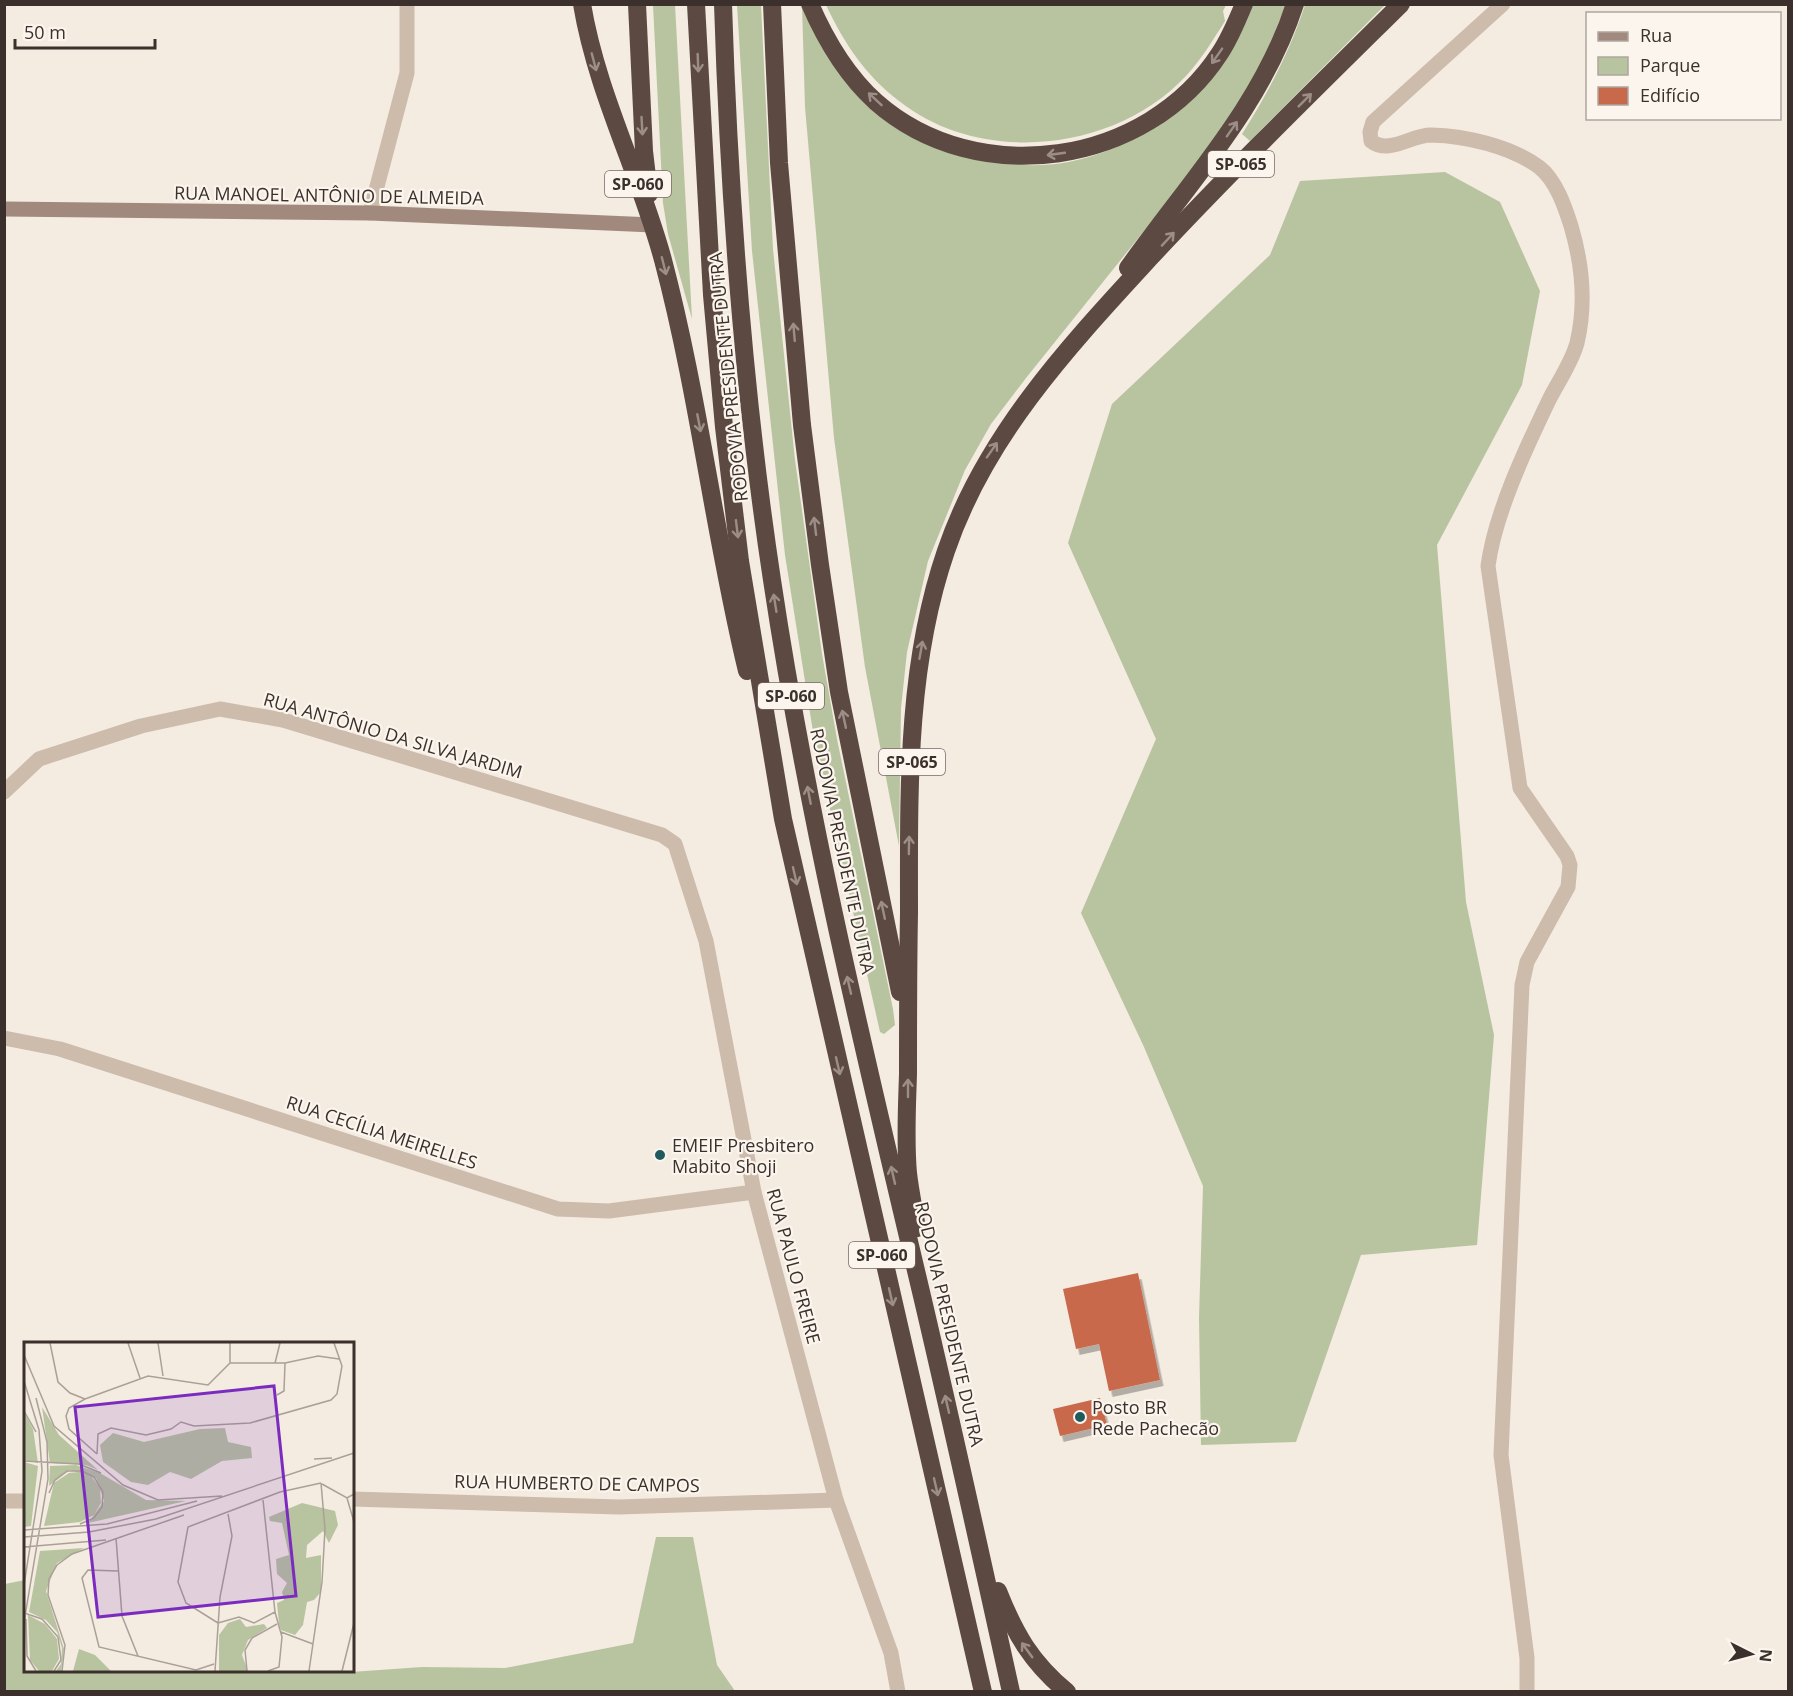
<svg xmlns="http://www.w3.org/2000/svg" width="1793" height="1696" viewBox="0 0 1793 1696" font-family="'Open Sans',sans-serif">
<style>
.green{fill:#b8c4a0}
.building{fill:#c8694b;filter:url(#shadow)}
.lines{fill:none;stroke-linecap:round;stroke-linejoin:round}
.street{stroke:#cdbbac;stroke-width:15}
.secondary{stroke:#a18a7d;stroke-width:15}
.highway{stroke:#5c4a42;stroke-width:18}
.oneway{stroke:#9c8e87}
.poi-dot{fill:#1f5a5e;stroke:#fbf5ee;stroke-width:2}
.labels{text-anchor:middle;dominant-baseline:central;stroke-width:4.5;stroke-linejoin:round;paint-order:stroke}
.shield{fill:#fbf5ee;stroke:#756b66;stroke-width:1.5}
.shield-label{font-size:16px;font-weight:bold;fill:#3b302b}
.street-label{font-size:18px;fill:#3b302b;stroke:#fbf5ee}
.poi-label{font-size:18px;fill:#3b302b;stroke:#fbf5ee;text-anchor:start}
.inset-road{fill:none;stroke:#aaa098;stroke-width:1.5}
.view{fill:#7b2cbf;fill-opacity:0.15;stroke:#7b2cbf;stroke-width:3}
.inset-edge{fill:none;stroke:#3b302b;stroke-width:3}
</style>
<defs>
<filter id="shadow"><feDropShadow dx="3.5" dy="6" stdDeviation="0" flood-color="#0004"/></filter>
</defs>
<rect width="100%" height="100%" fill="#f4ebe1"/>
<!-- green -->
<g class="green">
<polygon points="653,5 675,5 692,319 668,234 663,203"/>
<polygon points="737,5 761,5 773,249 795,460 822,654 837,739 893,1009 895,1025 884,1034 880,1032 814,738 785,555 752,251"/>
<path d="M802,5C815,26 829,48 843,70C848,78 853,90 860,97C869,106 915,123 929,130C950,139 978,158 999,162C1105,183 1219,101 1253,5H1286L1255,79L1208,151L1026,378L991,424L965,470L928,561L907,652L901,708L899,846L865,667L834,438L805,107Z"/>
<path d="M826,5H1226L1223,11L1225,21C1213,40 1201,60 1186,76C1115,152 981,166 899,101C865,75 844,43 826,5Z"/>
<path d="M1305,5H1385L1250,141L1242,134C1268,93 1290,51 1305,5Z"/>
<polygon points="1445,172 1500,202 1540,291 1522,385 1437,545 1466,902 1494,1035 1477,1245 1361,1255 1296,1442 1201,1445 1199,1318 1203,1186 1144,1047 1081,913 1156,739 1068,543 1112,404 1270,255 1300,181"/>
<polygon points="656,1537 693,1537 717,1665 735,1691 5,1691 5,1584 25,1580 26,1670 351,1672 422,1667 505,1668 633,1643"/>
</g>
<!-- building -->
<g class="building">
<polygon points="1138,1273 1160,1380 1109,1391 1099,1344 1076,1349 1063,1289"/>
<polygon points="1100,1398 1107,1425 1060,1436 1053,1409"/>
</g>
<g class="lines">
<!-- street -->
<g class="street">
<path d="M1503,4L1373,122L1370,132L1371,141C1389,155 1411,135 1431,135C1466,136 1510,146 1539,167C1556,180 1565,207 1571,226C1582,263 1586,305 1577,343C1572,362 1558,382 1549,400C1526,448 1495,513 1488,566L1520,788L1567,856L1570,865L1568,887L1527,962L1522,985L1501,1455L1527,1658V1692"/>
<polyline points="370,213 407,73 407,4"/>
<polyline points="4,792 39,759 141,726 220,709 283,720 662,835 675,844 706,941 754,1192 836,1500 891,1653 898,1692"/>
<polyline points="4,1038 60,1049 558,1209 609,1211 754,1192"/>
<polyline points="352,1499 619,1507 836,1500"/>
<polyline points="4,1501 26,1501"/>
</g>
<!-- secondary -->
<polyline class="secondary" points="4,209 370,213 653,225"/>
<!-- highway -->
<g class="highway">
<path d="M582,4C597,94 640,174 663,260C699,396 714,535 747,671"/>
<polyline points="637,4 644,151 649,194"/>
<polyline points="696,4 712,295 724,427 740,561 783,819 983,1692"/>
<path d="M723,4C729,197 743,389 772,580C808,821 866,1059 922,1296C953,1428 982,1560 1011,1692"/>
<polyline points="772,4 779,163 802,425 820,565 839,692 900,992"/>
<path d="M810,4C826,41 846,75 876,102C977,191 1147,166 1220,53C1230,38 1237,21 1244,4"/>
<path d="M1128,268C1189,182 1262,106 1295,4"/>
<path d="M917,1228C914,1210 910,1191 908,1173C905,1140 907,1107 908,1074C908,1020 908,967 909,913C909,792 906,667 946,551C985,436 1068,347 1149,259C1230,172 1316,88 1401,4"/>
<path d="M998,1591C1015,1634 1031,1662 1067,1692"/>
</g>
</g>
<!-- one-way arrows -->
<defs><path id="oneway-shaft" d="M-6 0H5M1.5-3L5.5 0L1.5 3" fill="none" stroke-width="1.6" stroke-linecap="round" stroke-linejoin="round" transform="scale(1.5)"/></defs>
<g class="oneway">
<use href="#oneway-shaft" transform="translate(1217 56) rotate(125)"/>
<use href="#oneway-shaft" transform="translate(594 62) rotate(75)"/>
<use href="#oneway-shaft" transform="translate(698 63) rotate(88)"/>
<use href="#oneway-shaft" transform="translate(875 99) rotate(-137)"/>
<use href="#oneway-shaft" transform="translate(1305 100) rotate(-45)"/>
<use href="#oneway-shaft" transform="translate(642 126) rotate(87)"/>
<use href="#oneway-shaft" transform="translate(1232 129) rotate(-55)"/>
<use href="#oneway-shaft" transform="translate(1056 154) rotate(172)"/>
<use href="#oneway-shaft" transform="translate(1168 239) rotate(-47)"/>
<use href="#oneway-shaft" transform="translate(664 266) rotate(76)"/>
<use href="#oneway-shaft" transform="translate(794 332) rotate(-95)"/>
<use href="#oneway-shaft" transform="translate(699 423) rotate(79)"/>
<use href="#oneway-shaft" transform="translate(992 450) rotate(-55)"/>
<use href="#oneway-shaft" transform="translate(815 526) rotate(-97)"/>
<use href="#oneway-shaft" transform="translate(737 529) rotate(83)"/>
<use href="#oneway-shaft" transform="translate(775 603) rotate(-99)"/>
<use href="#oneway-shaft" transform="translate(921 650) rotate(-80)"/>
<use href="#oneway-shaft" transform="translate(844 719) rotate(-102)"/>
<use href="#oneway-shaft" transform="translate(809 795) rotate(-101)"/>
<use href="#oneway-shaft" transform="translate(909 845) rotate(-89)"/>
<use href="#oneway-shaft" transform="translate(795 876) rotate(77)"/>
<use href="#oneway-shaft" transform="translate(883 910) rotate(-102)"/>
<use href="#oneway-shaft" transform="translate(849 985) rotate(-103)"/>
<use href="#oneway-shaft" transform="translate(838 1066) rotate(77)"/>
<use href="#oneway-shaft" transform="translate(908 1088) rotate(-90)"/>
<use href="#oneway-shaft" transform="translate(893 1175) rotate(-103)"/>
<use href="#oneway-shaft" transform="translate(891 1297) rotate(77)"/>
<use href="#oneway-shaft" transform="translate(947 1404) rotate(-103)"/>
<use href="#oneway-shaft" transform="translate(936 1487) rotate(77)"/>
<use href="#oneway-shaft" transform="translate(1027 1650) rotate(-126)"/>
</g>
<!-- markers -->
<g class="poi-dot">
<circle cx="660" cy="1155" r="6"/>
<circle cx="1080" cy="1417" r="6"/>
</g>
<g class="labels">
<!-- shield labels -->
<g class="shield">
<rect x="1208" y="151" width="66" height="26" rx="4.5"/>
<rect x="605" y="171" width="66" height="26" rx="4.5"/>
<rect x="758" y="683" width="66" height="26" rx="4.5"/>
<rect x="879" y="749" width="66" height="26" rx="4.5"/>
<rect x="849" y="1242" width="66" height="26" rx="4.5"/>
</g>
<g class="shield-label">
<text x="1241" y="164">SP-065</text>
<text x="638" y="184">SP-060</text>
<text x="791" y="696">SP-060</text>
<text x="912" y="762">SP-065</text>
<text x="882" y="1255">SP-060</text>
</g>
<!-- street labels -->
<g class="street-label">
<text transform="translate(329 195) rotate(1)">RUA MANOEL ANTÔNIO DE ALMEIDA</text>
<text transform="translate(728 377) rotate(-96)">RODOVIA PRESIDENTE DUTRA</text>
<text transform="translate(393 735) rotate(16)">RUA ANTÔNIO DA SILVA JARDIM</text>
<text transform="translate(843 851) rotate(78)">RODOVIA PRESIDENTE DUTRA</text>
<text transform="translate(382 1132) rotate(18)">RUA CECÍLIA MEIRELLES</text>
<text transform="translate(794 1266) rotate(75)">RUA PAULO FREIRE</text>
<text transform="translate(950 1324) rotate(77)">RODOVIA PRESIDENTE DUTRA</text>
<text transform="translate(577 1483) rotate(1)">RUA HUMBERTO DE CAMPOS</text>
</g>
<!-- poi labels -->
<g class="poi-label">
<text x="672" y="1145">EMEIF Presbitero<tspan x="672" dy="21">Mabito Shoji</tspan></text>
<text x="1092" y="1407">Posto BR<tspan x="1092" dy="21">Rede Pachecão</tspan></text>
</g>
</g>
<!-- overview -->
<g transform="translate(24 1342)">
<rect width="330" height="330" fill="#f4ebe1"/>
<path d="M18,65L35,93L74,128L62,123L26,121ZM0,70L9,87L14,121L0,118ZM201,86L204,100L227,105L228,116L198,119L167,137L146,130L124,143L107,140L79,120L76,103L89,91L120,100L176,87ZM0,120L14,124L7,184L0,185ZM52,123L76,131L122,158L162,159L64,181L80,159L72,136L46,128L25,144L26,124ZM54,130L68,135L76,146L77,161L70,173L56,180L20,184L30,141L45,131ZM278,161L311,169L314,183L305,201L299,189L283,203L282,216L297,213V250L290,258L283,260L279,283L271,293L257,288L255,282L253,261L260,258L258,250L263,241L253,232L252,217L265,213L258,181L246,179L245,175ZM60,206L33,221L22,249L40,307L37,329H32L37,322L38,306L33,290L22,278L5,270L16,209ZM4,273L21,282L33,297L35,317L28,329H15L6,318ZM216,277L222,285L240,282L243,286L224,298L218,313L224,329H195V293L204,281ZM55,307L71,313L87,329H49Z" fill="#b8c4a0"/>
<path class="inset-road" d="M26,1L34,40L46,51L61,57M104,1L116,36M134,1L139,34M206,1V21M0,13L30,84L99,143L134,158L198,154M251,21L256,1M0,39L15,88L18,129L0,243M253,53L260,49L261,21M0,69L12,90M73,112L45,87L42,74L45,66L61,57L124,34L184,43L206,21H261L294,14L315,17M73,112L74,92L87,86L122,93L147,87L157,80L170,84L226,81L307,58L313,52L318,24L310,1M290,117L308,116M0,119L55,122L77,131M298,142L323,156L330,152M25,151L31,138L43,129H58L70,135L79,150L78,165L70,176L56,182M323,156L330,180M239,158L251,270L258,295L255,325L244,329M0,188L83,182L173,159M0,195L65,190L132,177L330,111M92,196L98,274L114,314M0,205L82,198M94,229L64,228L58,236L75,305L172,328L190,322M0,271L18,277L34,295L37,318L30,329M2,277L3,314L12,329M0,280L24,137L23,100L12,56M194,281L162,261L154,240L164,185L256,150L297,141M194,281L215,275L230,281L251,270M257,290L289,302M38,329L41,303L24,253L25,237L33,223L48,212L160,173M191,329L196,255L208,194L204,172M223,329L221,308L228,296L253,282M285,329L298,240L301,187L297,141M318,329L330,281"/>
<path class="view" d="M250,44L272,254L74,275L51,65Z"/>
<rect width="330" height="330" class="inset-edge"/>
</g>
<!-- border -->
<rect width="1793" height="1696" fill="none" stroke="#3b302b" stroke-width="12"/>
<!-- legend -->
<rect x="1586" y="12" width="195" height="108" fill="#fbf5ee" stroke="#aea6a0" stroke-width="1.5"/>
<rect x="1598" y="32" width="30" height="9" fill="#a18a7d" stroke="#aea6a0" stroke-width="1.5"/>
<text x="1640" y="42" font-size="18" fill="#3b302b">Rua</text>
<rect x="1598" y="57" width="30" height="18" fill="#b8c4a0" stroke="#aea6a0" stroke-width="1.5"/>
<text x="1640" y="72" font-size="18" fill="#3b302b">Parque</text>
<rect x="1598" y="87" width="30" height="18" fill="#c8694b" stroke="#aea6a0" stroke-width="1.5"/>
<text x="1640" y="102" font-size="18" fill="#3b302b">Edifício</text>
<!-- north arrow -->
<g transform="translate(1751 1654) rotate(96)" stroke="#fbf5ee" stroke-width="4.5" paint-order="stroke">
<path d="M0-4.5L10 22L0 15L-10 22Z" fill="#3b302b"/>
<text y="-9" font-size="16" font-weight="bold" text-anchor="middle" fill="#3b302b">N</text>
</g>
<!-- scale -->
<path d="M15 39v9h140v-9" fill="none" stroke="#3b302b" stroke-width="3"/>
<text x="24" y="39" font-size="18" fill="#3b302b" stroke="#fbf5ee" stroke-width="4.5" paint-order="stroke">50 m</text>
</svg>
